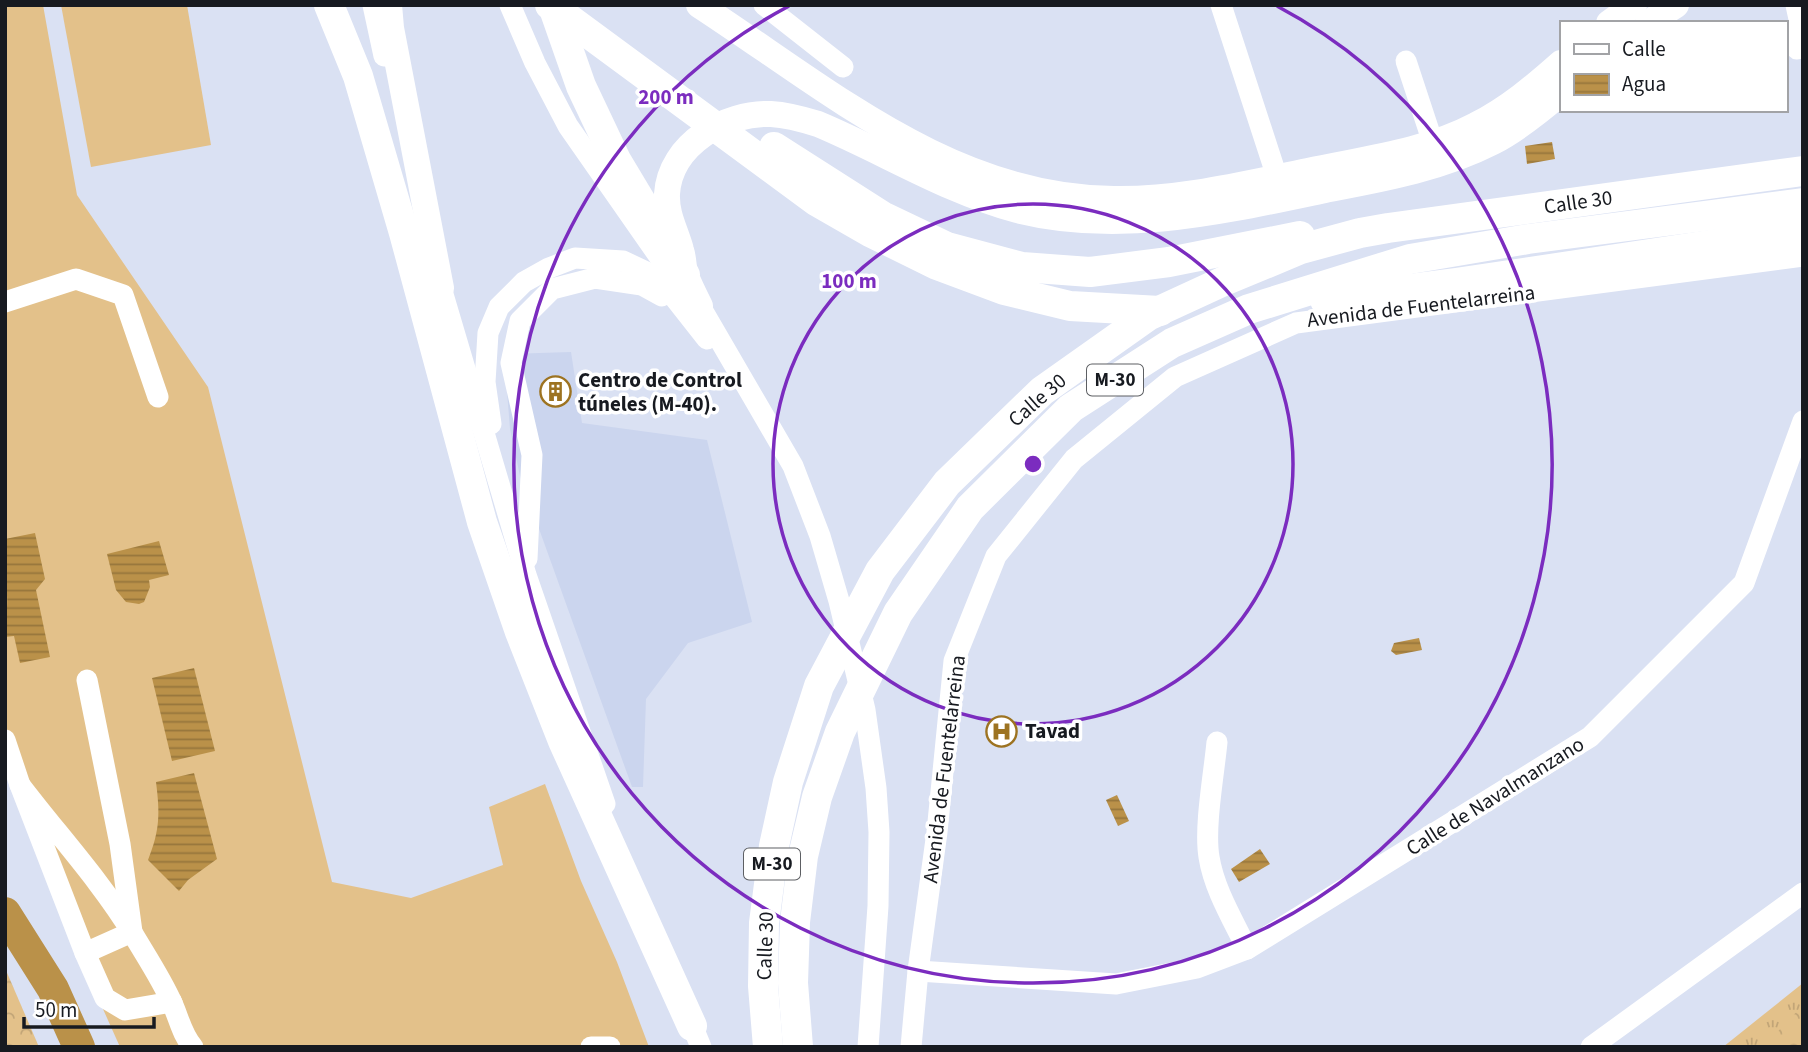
<svg xmlns="http://www.w3.org/2000/svg" width="1808" height="1052" viewBox="0 0 1808 1052" font-family="'Source Sans 3',sans-serif">
<style>
.built{fill:#cbd5ee}
.grass{fill:url(#grass-tufts)}
.forest{fill:url(#forest-crowns)}
.pitch{fill:#e3c18a}
.water{fill:url(#water-rules)}
.lines{fill:none;stroke-linecap:round;stroke-linejoin:round}
.river{stroke:#ba9149;stroke-width:32}
.minor{stroke:#fff;stroke-width:21}
.major{stroke:#fff;stroke-width:26}
.highway{stroke:#fff;stroke-width:30}
.ring{fill:none;stroke:#7b2cbf;stroke-width:3.5}
.labels{text-anchor:middle;dominant-baseline:central;stroke-width:7;stroke-linejoin:round;paint-order:stroke}
.shield{fill:#fff;stroke:#5d5f63;stroke-width:2}
.shield-label{font-size:19px;font-weight:bold;fill:#171a20}
.street-label{font-size:21px;fill:#171a20;stroke:#fff}
.poi-label{font-size:21px;font-weight:bold;fill:#171a20;stroke:#fff;text-anchor:start}
.centre{fill:#7b2cbf;stroke:#fff;stroke-width:3.5}
.ring-label{font-size:21px;text-anchor:middle;font-weight:bold;fill:#7b2cbf;stroke:#fff;stroke-width:7;stroke-linejoin:round;paint-order:stroke}
</style>
<defs>
<pattern id="grass-tufts" width="24" height="20" patternUnits="userSpaceOnUse" patternTransform="scale(1.75)"><rect width="24" height="20" fill="#e3c18a"/><path d="M3 7l-1-3M5 7V3M7 7l1-3M15 17l-1-3M17 17v-4M19 17l1-3" fill="none" stroke="#c2a577"/></pattern>
<pattern id="forest-crowns" width="20" height="18" patternUnits="userSpaceOnUse" patternTransform="scale(1.75)"><rect width="20" height="18" fill="#e3c18a"/><path d="M2 6a3 3 0 1 1 6 0M12 15a3 3 0 1 1 6 0" fill="none" stroke="#c2a577"/></pattern>
<pattern id="water-rules" width="6" height="5" patternUnits="userSpaceOnUse" patternTransform="scale(1.75)"><rect width="6" height="5" fill="#ba9149"/><path d="M0 2.5h6" fill="none" stroke="#96763c"/></pattern>
</defs>
<rect width="100%" height="100%" fill="#dae1f3"/>
<!-- built -->
<polygon class="built" points="571,352 582,423 707,440 752,622 688,643 646,699 643,787 632,787 520,476 510,429 504,354"/>
<!-- grass -->
<polygon class="grass" points="1803,983 1803,1047 1723,1047"/>
<!-- forest -->
<g class="forest">
<polygon points="5,968 39,1047 5,1047"/>
<polygon points="1803,1005 1803,1047 1763,1047"/>
</g>
<!-- pitch -->
<g class="pitch">
<polygon points="5,5 43,5 77,195 208,387 332,882 411,898 503,865 489,807 545,784 581,881 617,962 649,1047 120,1047 103,1009 5,762"/>
<polygon points="61,5 187,5 211,145 91,167"/>
</g>
<!-- water -->
<g class="water">
<polygon points="1552,142 1555,159 1527,164 1525,146"/>
<path d="M35,533L45,579L36,590L50,657L20,663L14,636L5,637C5,623 10,596 5,587V539Z"/>
<polygon points="159,541 169,575 149,580 150,587 144,602 139,604 126,602 116,590 107,554"/>
<polygon points="1419,638 1422,650 1396,655 1391,651 1394,643"/>
<polygon points="194,668 215,751 172,761 152,678"/>
<path d="M194,773L217,859L188,880L179,891L148,860C160,830 160,814 156,782Z"/>
<polygon points="1117,795 1129,821 1118,826 1106,800"/>
<polygon points="1260,849 1270,864 1239,882 1231,869"/>
</g>
<g class="lines">
<!-- river -->
<polyline class="river" points="5,913 53,989 79,1047"/>
<!-- minor -->
<g class="minor">
<polyline points="373,5 384,56"/>
<polyline points="510,5 535,63 568,126 665,265"/>
<polyline points="764,5 843,67"/>
<polyline points="1221,5 1277,177"/>
<polyline points="1796,5 1799,19 1797,49"/>
<polyline points="1406,61 1433,143"/>
<polyline points="437,274 526,575 605,804"/>
<polyline points="691,295 700,306 793,466 820,536 839,601 865,710 876,788 879,832 878,906 868,1047"/>
<polyline points="5,302 76,279 123,295 158,397"/>
<polyline points="491,424 485,382 488,333 499,307 524,282 549,268 575,258 623,261 659,278 707,339"/>
<polyline points="527,559 532,455 511,363 520,321 552,289 595,278 642,285 662,296"/>
<polyline points="87,680 120,844 132,932 85,953 105,998 125,1010 172,1002"/>
<polyline points="5,740 20,785"/>
<path d="M1217,742C1214,774 1204,827 1209,857C1214,889 1233,920 1247,949"/>
<path d="M85,953L20,785C58,835 100,880 133,934C146,956 162,980 172,1003C179,1018 182,1035 193,1047"/>
<polyline points="918,971 1116,984 1197,968 1247,949 1590,737 1744,583 1803,421"/>
<polyline points="687,1013 701,1047"/>
<polyline points="591,1047 610,1047"/>
<polyline points="911,1047 918,971 937,832 954,661 996,556 1074,459 1175,377 1296,323 1803,256"/>
<polyline points="1591,1047 1803,893"/>
</g>
<!-- major -->
<g class="major">
<polyline points="389,5 391,28 441,288"/>
<path d="M699,5C828,89 952,198 1114,199C1180,200 1244,184 1308,171C1364,159 1425,152 1476,125C1508,109 1535,86 1561,63"/>
<polyline points="1609,23 1634,5"/>
<polyline points="1648,23 1676,5"/>
<path d="M700,306C695,296 690,286 686,276C683,268 684,259 681,250C676,231 666,215 667,194C670,144 726,112 771,114C788,115 802,119 818,124C885,152 946,191 1017,210C1120,236 1224,211 1325,190C1383,179 1440,169 1493,142C1518,129 1540,111 1561,93"/>
</g>
<!-- highway -->
<g class="highway">
<polyline points="329,5 358,76 404,233 482,522 520,632 563,741 692,1026"/>
<polyline points="550,5 816,201 870,232 937,265 1004,290 1070,306 1160,311"/>
<polyline points="553,6 581,86 616,160 685,275"/>
<polyline points="774,147 882,216 947,247 1022,267 1090,272 1169,262 1300,236"/>
<polyline points="1325,300 1457,283 1803,231"/>
<polyline points="768,1047 763,986 764,923 774,846 788,782 819,686 880,571 947,483 1042,391 1148,316 1224,281 1301,249 1360,233 1388,228 1803,171"/>
<polyline points="798,1047 793,983 795,922 803,856 817,797 840,732 898,613 970,508 1071,408 1172,343 1249,309 1410,259 1528,239 1803,203"/>
</g>
</g>
<!-- distance rings -->
<g class="ring">
<circle cx="1033" cy="464" r="260"/>
<path d="M1277 6A519 519 0 1 1 789 6"/>
</g>
<!-- icons -->
<defs>
<symbol id="building-ring" viewBox="-11 -11 22 22"><circle r="9.5" fill="#fff" stroke="#9d7321" stroke-width="1.5"/><path d="M-4-6H4V6H1V3H-1V6H-4ZM-2.5-4.3h1.7v1.8h-1.7ZM.8-4.3h1.7v1.8H.8ZM-2.5-1h1.7V.8h-1.7ZM.8-1h1.7V.8H.8Z" fill="#9d7321"/></symbol>
<symbol id="hospital-ring" viewBox="-11 -11 22 22"><circle r="9.5" fill="#fff" stroke="#9d7321" stroke-width="1.5"/><path d="M-5-5h3v3.5h4V-5h3V5h-3V1.5h-4V5h-3Z" fill="#9d7321"/></symbol>
</defs>
<g fill-rule="evenodd">
<use href="#building-ring" x="538" y="374" width="35" height="35"/>
<use href="#hospital-ring" x="984" y="714" width="35" height="35"/>
</g>
<g class="labels">
<!-- shield labels -->
<g class="shield">
<rect x="1087" y="364.5" width="56" height="31" rx="5"/>
<rect x="744" y="848.5" width="56" height="31" rx="5"/>
</g>
<g class="shield-label">
<text x="1115" y="380">M-30</text>
<text x="772" y="864">M-30</text>
</g>
<!-- street labels -->
<g class="street-label">
<text transform="translate(1578 202) rotate(-8)">Calle 30</text>
<text transform="translate(1421 306) rotate(-7)">Avenida de Fuentelarreina</text>
<text transform="translate(1037 400) rotate(-41)">Calle 30</text>
<text transform="translate(944 769) rotate(-83)">Avenida de Fuentelarreina</text>
<text transform="translate(1495 796) rotate(-32)">Calle de Navalmanzano</text>
<text transform="translate(765 946) rotate(-88)">Calle 30</text>
</g>
<!-- poi labels -->
<g class="poi-label">
<text x="578" y="380">Centro de Control<tspan x="578" dy="24">túneles (M-40).</tspan></text>
<text x="1025" y="731">Tavad</text>
</g>
</g>
<circle cx="1033" cy="464" r="10" class="centre"/>
<g class="ring-label">
<text x="666" y="104">200 m</text>
<text x="849" y="288">100 m</text>
</g>
<!-- border -->
<rect width="1808" height="1052" fill="none" stroke="#171a20" stroke-width="14"/>
<!-- legend -->
<rect x="1560" y="21" width="228" height="91" fill="#ffffff" stroke="#a2a3a6" stroke-width="2"/>
<rect x="1574" y="44" width="35" height="10" fill="#ffffff" stroke="#a2a3a6" stroke-width="2"/>
<text x="1622" y="56" font-size="21" fill="#171a20">Calle</text>
<rect x="1574" y="74" width="35" height="21" fill="url(#water-rules)" stroke="#a2a3a6" stroke-width="2"/>
<text x="1622" y="91" font-size="21" fill="#171a20">Agua</text>
<!-- scale -->
<path d="M24 1017v10h130v-10" fill="none" stroke="#171a20" stroke-width="3.5"/>
<text x="35" y="1017" font-size="21" fill="#171a20" stroke="#ffffff" stroke-width="5" paint-order="stroke">50 m</text>
</svg>
